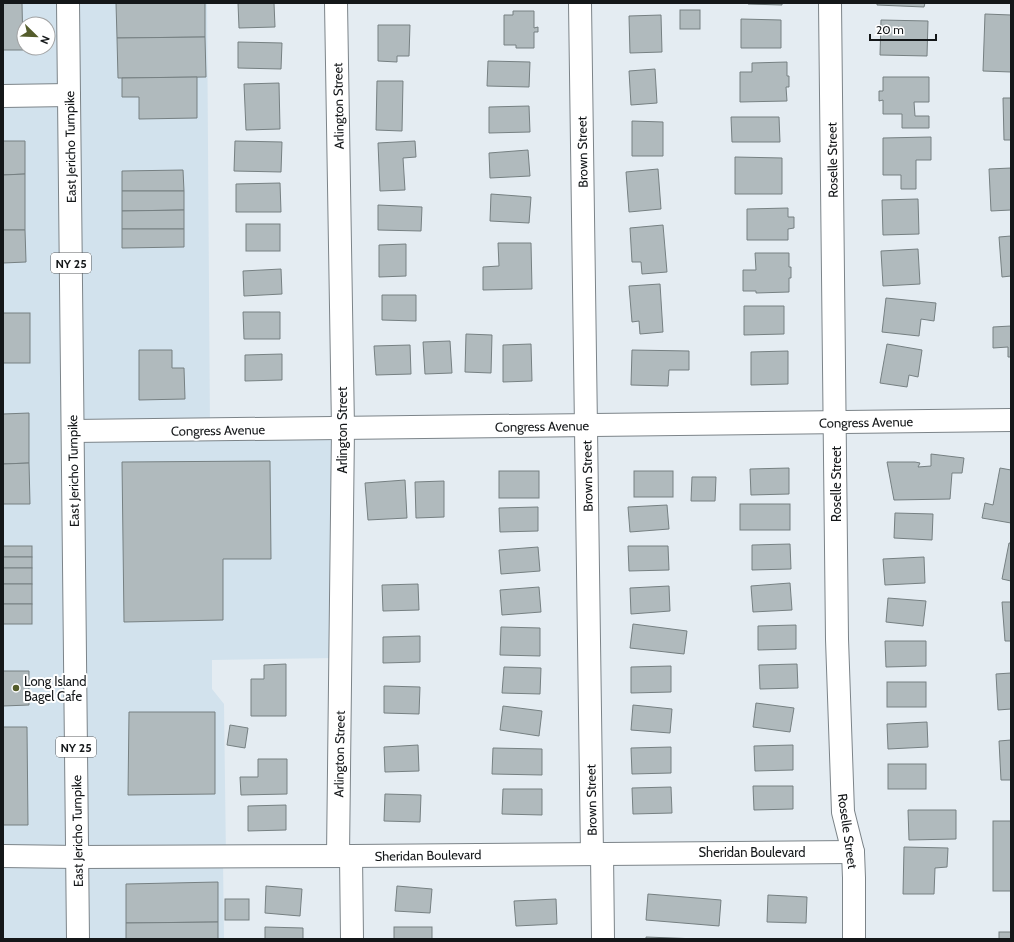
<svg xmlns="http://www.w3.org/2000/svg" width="1014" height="942" viewBox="0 0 1014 942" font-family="Cabin,sans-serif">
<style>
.built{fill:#d2e2ed;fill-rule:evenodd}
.building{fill:#b0babd;stroke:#768082}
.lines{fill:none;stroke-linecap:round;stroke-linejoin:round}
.minor-casing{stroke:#7c8489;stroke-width:24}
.tertiary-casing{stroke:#7c8489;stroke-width:24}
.primary-casing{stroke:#7c8489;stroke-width:24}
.minor{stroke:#fff;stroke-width:22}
.tertiary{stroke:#fff;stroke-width:22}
.primary{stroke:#fff;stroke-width:22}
.poi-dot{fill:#545c2b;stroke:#fff;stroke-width:1.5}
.labels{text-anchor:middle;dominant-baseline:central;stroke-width:4;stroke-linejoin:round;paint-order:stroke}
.shield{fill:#fff;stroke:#5a5d5e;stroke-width:1}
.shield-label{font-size:12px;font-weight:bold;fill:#141719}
.street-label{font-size:13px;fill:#141719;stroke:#fff}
.poi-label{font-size:13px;fill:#141719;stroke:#fff;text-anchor:start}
</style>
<rect width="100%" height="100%" fill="#e4ecf2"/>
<!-- built -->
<path class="built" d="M3,3H207L210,431H333L336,658L212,660V689L224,704L226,859H223L224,939H3ZM24,24H48V48H24Z"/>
<!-- building -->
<g class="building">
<polygon points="3,3 22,3 23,50 3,50"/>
<polygon points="116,3 205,3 205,37 117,38"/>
<polygon points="238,3 274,3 275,27 239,28"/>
<polygon points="748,3 782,3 782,5 748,4"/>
<polygon points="877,3 925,3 924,7 877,5"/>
<rect x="680" y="10" width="20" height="19"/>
<polygon points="513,11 534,11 534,28 538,27 538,32 534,32 534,48 516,48 516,45 504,45 504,15 513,15"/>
<polygon points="985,14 1011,15 1011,72 983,71"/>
<polygon points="661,15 662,52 630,53 629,16"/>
<polygon points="741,19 781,20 781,48 741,48"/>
<polygon points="881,20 928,21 927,56 880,55"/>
<polygon points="378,25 410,25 409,56 397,56 397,62 378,61"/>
<polygon points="205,37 206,77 118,78 117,38"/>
<polygon points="238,42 282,43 281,69 238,68"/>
<polygon points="488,61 530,62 529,87 487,86"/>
<polygon points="787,62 787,76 789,76 789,87 786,87 787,101 740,102 740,72 752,72 752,63"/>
<polygon points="655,69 657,103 631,105 629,71"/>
<polygon points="197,77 197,118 139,119 139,97 122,97 122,78"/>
<polygon points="883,77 929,77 929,102 914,102 915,116 929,116 929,128 902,128 902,114 883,114 883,100 879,101 879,91 883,91"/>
<polygon points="377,81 403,81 402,131 376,130"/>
<polygon points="279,83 280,129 246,130 244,84"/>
<polygon points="1003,98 1011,98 1011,140 1004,140"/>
<polygon points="529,106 530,132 489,133 489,107"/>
<polygon points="731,117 779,117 780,142 732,142"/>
<polygon points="632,121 663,122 663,156 632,156"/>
<polygon points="931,137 931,160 916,160 916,189 901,189 901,175 883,175 883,138"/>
<polygon points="3,141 25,141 25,174 3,175"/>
<polygon points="235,141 282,142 281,172 234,171"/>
<polygon points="415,141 416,157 403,158 405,190 380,191 378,143"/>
<polygon points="528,150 530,176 490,178 489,153"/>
<polygon points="735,157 782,158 782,194 735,194"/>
<polygon points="1011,168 1011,210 991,211 989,169"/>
<polygon points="658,169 661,209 629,212 626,172"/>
<polygon points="183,170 184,191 122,191 122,171"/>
<polygon points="25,174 25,230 3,230 3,175"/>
<polygon points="280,183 281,212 236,212 236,184"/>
<polygon points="122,191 184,191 184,210 122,211"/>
<polygon points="491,194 531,197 529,223 490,221"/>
<polygon points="918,199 919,234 883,235 882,200"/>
<polygon points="378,205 422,207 421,231 378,230"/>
<polygon points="788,208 788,217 794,217 794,228 788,229 788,240 747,240 747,209"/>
<polygon points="184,210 184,229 122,229 122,211"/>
<rect x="246" y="224" width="34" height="27"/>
<polygon points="663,225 667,272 642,274 641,262 632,262 630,228"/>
<polygon points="122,229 184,229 184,247 122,248"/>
<polygon points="3,230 25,230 26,262 3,263"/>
<polygon points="1011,236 1011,276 1002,277 999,237"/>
<polygon points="498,243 531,243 532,289 483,290 483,267 499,266"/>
<polygon points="406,244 406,276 379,277 379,245"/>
<polygon points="918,249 920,284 883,286 881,251"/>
<polygon points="755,253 789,253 789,267 791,267 791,278 789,278 789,292 756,293 756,291 743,291 743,270 756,270"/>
<polygon points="281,269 282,294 244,296 243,271"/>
<polygon points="660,284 663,332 640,334 639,321 632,322 629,286"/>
<polygon points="382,295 416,295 416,321 382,320"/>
<polygon points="886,298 936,303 934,321 921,319 919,336 882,332"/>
<polygon points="744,306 784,306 784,334 744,335"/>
<polygon points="243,312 280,312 280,339 244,339"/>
<rect x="3" y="313" width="27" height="50"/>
<polygon points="1011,326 1011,357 1008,357 1008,347 993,348 993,327"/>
<polygon points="466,334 492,335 491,373 465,372"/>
<polygon points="450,341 452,373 425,374 423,342"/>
<polygon points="531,344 532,381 503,382 503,345"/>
<polygon points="887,344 922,350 918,377 909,375 907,387 880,383"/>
<polygon points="410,345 411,374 376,375 374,346"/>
<polygon points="139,350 172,350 172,368 184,368 185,399 139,400"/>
<polygon points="632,350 689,351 689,370 669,370 668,386 631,385"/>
<polygon points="788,351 788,384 751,385 751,352"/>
<polygon points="282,354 282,380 245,381 245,355"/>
<polygon points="29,413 29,463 3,464 3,414"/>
<polygon points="931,454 964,458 962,473 952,473 950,499 894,500 887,462 915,462 920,463 918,467 931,466"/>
<polygon points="270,461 271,559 223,559 223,620 124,622 122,462"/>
<polygon points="29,463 30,504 3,504 3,464"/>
<polygon points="789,468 789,494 751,495 750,469"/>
<polygon points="1000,468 1011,470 1011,523 982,518 985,503 993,505"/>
<rect x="499" y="471" width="40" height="27"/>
<rect x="634" y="471" width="39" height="26"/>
<polygon points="692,477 716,477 715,501 691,501"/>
<polygon points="405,480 407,518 368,520 365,483"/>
<polygon points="444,481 444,517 416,518 415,482"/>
<rect x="740" y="504" width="50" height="26"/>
<polygon points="667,505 669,529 630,532 628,507"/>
<polygon points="538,507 538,531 500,532 499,508"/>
<polygon points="895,513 933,514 932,540 894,538"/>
<polygon points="1009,543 1011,543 1011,581 1002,579"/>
<polygon points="790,544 791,569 752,570 752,545"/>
<rect x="3" y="546" width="29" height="11"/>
<polygon points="628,546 668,546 669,570 629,571"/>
<polygon points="538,547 540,571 501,574 499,550"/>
<rect x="3" y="557" width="29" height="11"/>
<polygon points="924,557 925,583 885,585 883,559"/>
<rect x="3" y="568" width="29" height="16"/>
<polygon points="790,583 792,610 753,612 751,586"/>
<rect x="3" y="584" width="29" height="20"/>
<polygon points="418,584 419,610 383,611 382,585"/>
<polygon points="669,586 670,611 631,614 630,588"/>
<polygon points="539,587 541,612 502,615 500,590"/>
<polygon points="888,598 926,601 923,626 886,622"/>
<polygon points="1002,602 1011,602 1011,641 1005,641"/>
<rect x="3" y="604" width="29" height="20"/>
<polygon points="633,624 687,631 684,654 630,648"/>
<polygon points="796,625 796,649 758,650 758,626"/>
<polygon points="501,627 540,628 540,656 500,655"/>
<polygon points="420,636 420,662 383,663 383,637"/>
<polygon points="885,641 926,641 926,666 886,667"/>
<polygon points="286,664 286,716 251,716 251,679 264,679 264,665"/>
<polygon points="797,664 798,688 760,689 759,665"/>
<polygon points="671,666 671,692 631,693 631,667"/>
<polygon points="504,667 541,668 540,694 502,693"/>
<polygon points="3,671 29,671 29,705 3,706"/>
<polygon points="1011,673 1011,709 998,710 996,674"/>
<rect x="887" y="682" width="39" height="25"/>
<polygon points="384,686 420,687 419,714 384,713"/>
<polygon points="756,703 794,708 790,732 753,727"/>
<polygon points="633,705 672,709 670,733 631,730"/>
<polygon points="503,706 542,711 539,736 500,730"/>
<polygon points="129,712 215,712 215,794 128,795"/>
<polygon points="927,722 928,747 888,749 887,724"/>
<polygon points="230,725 248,728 245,748 227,745"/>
<polygon points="3,727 27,727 28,825 3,825"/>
<polygon points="1011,740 1011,780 1001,780 999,741"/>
<polygon points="418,745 419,771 385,772 384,747"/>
<polygon points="793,745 793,770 755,771 754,746"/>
<polygon points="671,747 671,773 632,774 631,748"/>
<polygon points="493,748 542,749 542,775 492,774"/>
<polygon points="258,759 287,759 287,794 241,795 240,777 258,777"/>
<rect x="888" y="764" width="38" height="25"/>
<polygon points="753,786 793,786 793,809 754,810"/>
<polygon points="671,787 672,813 633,814 632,788"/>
<polygon points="503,789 542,789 542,815 502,814"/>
<polygon points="385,794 421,795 420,822 384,821"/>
<polygon points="286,805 286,830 248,831 248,806"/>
<polygon points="908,810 956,810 956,839 909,840"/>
<rect x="993" y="821" width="18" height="70"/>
<polygon points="904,847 948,848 947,867 935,868 934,894 903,894"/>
<polygon points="218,882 218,922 126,923 126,884"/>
<polygon points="266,886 302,889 300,916 265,913"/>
<polygon points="397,886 432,889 430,913 395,911"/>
<polygon points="648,894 721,900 719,926 646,920"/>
<polygon points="768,895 807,897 806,923 767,922"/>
<rect x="225" y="899" width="24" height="21"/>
<polygon points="556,899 557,924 516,926 514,901"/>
<polygon points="218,922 218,939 126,939 126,923"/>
<polygon points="265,927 303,928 303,939 265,939"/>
<rect x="394" y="927" width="38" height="12"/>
<rect x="999" y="932" width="12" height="7"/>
<polygon points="646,937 698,939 646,939"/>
</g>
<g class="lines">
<defs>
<g id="minor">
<polyline points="336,3 343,428 338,856"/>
<polyline points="580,3 592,854"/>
<polyline points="830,3 837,639 843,812 853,852 854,878 854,939"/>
<polyline points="3,96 69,95"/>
<polyline points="73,431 1011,420"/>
<polyline points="602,854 603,939"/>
<polyline points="351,856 352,939"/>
<polyline points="77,857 351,856 853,852"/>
</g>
<polyline id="tertiary" points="3,856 77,857"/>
<polyline id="primary" points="68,3 78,939"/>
</defs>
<!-- minor casing -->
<use href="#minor" class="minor-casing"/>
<!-- tertiary casing -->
<use href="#tertiary" class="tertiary-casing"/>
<!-- primary casing -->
<use href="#primary" class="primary-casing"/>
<!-- minor -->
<use href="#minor" class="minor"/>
<!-- tertiary -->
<use href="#tertiary" class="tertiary"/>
<!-- primary -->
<use href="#primary" class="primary"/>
</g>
<!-- markers -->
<circle class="poi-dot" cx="16" cy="688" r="4"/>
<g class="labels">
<!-- shield labels -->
<g class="shield">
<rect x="51" y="253" width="40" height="20" rx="3"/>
<rect x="56" y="737" width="40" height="20" rx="3"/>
</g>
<g class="shield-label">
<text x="71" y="263">NY 25</text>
<text x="76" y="747">NY 25</text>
</g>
<!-- street labels -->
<g class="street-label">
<text transform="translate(338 106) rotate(-91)">Arlington Street</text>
<text transform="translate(70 147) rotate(-91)">East Jericho Turnpike</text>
<text transform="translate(582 152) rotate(-91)">Brown Street</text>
<text transform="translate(832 160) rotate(-91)">Roselle Street</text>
<text transform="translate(866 422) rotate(-1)">Congress Avenue</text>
<text transform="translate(542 426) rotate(-1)">Congress Avenue</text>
<text transform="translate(218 430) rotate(-1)">Congress Avenue</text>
<text transform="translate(342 430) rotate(-90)">Arlington Street</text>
<text transform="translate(73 471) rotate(-91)">East Jericho Turnpike</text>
<text transform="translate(587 476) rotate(-91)">Brown Street</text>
<text transform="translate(836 484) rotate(-90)">Roselle Street</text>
<text transform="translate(339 754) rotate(-89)">Arlington Street</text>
<text transform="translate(591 800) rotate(-91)">Brown Street</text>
<text transform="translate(77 831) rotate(-91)">East Jericho Turnpike</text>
<text transform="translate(848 831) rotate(82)">Roselle Street</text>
<text x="752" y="852">Sheridan Boulevard</text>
<text transform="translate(428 855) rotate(-1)">Sheridan Boulevard</text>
</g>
<!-- poi labels -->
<g class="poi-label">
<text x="24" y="681">Long Island<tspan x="24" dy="15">Bagel Cafe</tspan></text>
</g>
</g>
<!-- border -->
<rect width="1014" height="942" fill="none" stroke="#141719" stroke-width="8"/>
<!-- north arrow -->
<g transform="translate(36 36) rotate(113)"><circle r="19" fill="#ffffff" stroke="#a1a2a3"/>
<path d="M0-3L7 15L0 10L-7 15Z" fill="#545c2b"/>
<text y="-6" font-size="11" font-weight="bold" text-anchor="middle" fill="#141719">N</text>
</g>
<!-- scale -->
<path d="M870 34v6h66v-6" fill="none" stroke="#141719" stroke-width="2"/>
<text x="876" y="34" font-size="12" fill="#141719" stroke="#ffffff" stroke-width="3" paint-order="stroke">20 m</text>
</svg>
